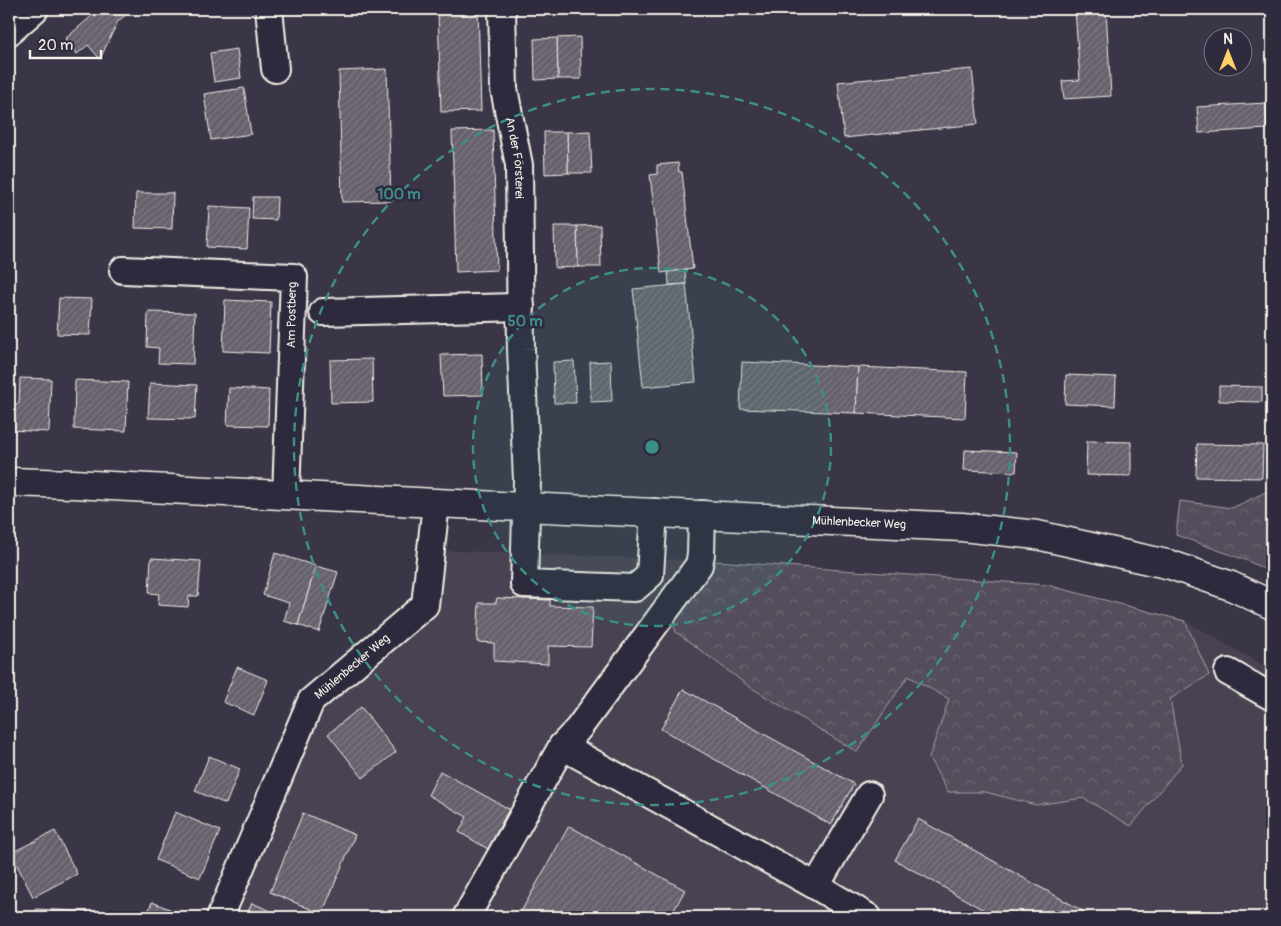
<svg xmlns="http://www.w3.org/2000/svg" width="1281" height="926" viewBox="0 0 1281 926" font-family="Pangolin,sans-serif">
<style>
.built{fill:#484352}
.forest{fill:url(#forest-crowns);stroke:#a4a0a2}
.building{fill:url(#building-hatch);stroke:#f4f1e8}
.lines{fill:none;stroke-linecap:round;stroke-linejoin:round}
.minor-casing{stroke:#f4f1e8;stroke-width:30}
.major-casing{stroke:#f4f1e8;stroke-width:31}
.minor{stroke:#2f2a3d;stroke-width:26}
.major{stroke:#2f2a3d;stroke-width:28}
.ring{fill:none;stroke:#3d8f86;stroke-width:2.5;stroke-dasharray:9 6}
.labels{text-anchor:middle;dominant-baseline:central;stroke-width:5;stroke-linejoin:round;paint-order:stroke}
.street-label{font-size:12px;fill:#f4f1e8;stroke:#2f2a3d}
.centre{fill:#3d8f86;stroke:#2f2a3d;stroke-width:2.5}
.ring-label{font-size:15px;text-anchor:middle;font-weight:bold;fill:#3d8f86;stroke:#2f2a3d;stroke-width:5;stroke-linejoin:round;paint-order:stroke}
</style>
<defs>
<pattern id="forest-crowns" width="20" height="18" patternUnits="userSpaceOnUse" patternTransform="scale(1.25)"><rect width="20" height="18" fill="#534e5c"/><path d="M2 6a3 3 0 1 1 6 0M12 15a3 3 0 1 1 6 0" fill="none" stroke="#6c6873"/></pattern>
<pattern id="building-hatch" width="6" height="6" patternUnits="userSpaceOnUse" patternTransform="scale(1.25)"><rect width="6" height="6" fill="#65616c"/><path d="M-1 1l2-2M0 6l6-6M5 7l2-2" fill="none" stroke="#7c7881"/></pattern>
</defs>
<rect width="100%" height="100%" fill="#3b3647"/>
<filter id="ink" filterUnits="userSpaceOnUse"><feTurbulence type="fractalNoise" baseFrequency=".02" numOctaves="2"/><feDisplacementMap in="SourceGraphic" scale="10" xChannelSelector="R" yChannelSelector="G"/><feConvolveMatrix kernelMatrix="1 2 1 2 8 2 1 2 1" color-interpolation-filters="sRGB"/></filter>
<g filter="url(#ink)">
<!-- built -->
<polygon class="built" points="432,550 716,561 1047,585 1185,621 1272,670 1272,917 220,917 311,701 425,605"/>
<!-- forest -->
<g class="forest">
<polygon points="1272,489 1272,573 1248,561 1176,535 1180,501 1232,508"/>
<polygon points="716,561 1047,585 1185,621 1209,675 1170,699 1182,764 1131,826 1083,798 1036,805 985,792 948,792 929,758 949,699 908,676 857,752 750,687 676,632 673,621"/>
</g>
<!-- building -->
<g class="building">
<polygon points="100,9 122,9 127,14 118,21 100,59 88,45 77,54 65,39"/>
<polygon points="438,9 478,9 481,111 441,112"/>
<polygon points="1075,9 1106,9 1111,96 1064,99 1062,81 1080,80"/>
<polygon points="580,37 581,79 558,79 557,38"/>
<polygon points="557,38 558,79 535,80 534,39"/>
<polygon points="237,49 241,78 214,82 210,53"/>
<polygon points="387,69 391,201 342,202 339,71"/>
<polygon points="972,69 978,124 844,138 838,82"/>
<polygon points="244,88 251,134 211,140 204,94"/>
<polygon points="1266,103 1267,129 1199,133 1197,107"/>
<polygon points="493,130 497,270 456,272 452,131"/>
<polygon points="590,131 592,173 568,173 567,132"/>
<polygon points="544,132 567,132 568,173 545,174"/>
<polygon points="678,163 679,172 682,172 693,269 661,273 650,175 657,174 657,165"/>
<polygon points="136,193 173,193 172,229 135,228"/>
<polygon points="253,197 277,197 276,220 252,219"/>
<polygon points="209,206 249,208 247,249 207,247"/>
<polygon points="600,225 601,267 578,267 577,226"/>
<polygon points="554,226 577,226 578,267 555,268"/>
<polygon points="685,270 686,284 669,285 668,272"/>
<polygon points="686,284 696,382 643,387 633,289"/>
<polygon points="59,298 92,299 90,335 57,334"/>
<polygon points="225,300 271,302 269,353 223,351"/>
<polygon points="148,312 195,313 193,364 158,363 159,348 147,347"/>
<polygon points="482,354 483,395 443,396 441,355"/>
<polygon points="372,359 373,402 331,403 330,360"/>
<polygon points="574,361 576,403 554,403 553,362"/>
<polygon points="611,361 612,401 591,402 590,362"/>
<polygon points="742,362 858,367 856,413 740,409"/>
<polygon points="858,367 967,372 965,418 856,413"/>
<polygon points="1066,375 1116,377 1115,406 1065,404"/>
<polygon points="20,378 51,379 49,432 9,430 9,403 19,404"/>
<polygon points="75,380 128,382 126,431 74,429"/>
<polygon points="150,383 197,385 195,419 148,418"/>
<polygon points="1219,386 1262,387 1262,402 1219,401"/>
<polygon points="229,388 269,390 268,426 227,425"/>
<polygon points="1087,441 1131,442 1131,476 1086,475"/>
<polygon points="1197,444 1263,445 1262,478 1196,477"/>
<polygon points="965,450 1017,452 1016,472 964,470"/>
<polygon points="275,553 316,566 298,625 284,621 289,603 263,595"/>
<polygon points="151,558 201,561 198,596 189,596 188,607 158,605 159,594 149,593"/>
<polygon points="316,566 338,572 319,632 298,625"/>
<polygon points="497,598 550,600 550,606 593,607 591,647 548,646 548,664 494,661 494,643 477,642 479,603 496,603"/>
<polygon points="237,667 268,680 254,715 223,702"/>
<polygon points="683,689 854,784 831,825 661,729"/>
<polygon points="361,707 396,752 363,778 328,734"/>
<polygon points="209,756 240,769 226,804 195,791"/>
<polygon points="440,771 509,809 488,849 459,832 467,817 428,795"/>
<polygon points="175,812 220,831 200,878 156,860"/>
<polygon points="303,813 355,835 322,914 270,892"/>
<polygon points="918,819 1090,915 1089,917 996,917 895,860"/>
<polygon points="569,826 685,890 670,917 518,917"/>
<polygon points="55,831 77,874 33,897 11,853"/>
<polygon points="152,902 172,910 169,917 146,917"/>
<polygon points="252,903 285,917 246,917"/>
<polygon points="36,909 92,912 92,917 36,917"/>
</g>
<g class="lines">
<defs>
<g id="minor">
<polyline points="269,9 275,69"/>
<path id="s1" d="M502,9L504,89L519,165L521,349L527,480L524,584L635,588L650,575L654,512"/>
<polyline points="9,32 35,9"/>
<polyline points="123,270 294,277 286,495"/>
<polyline points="323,312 521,307"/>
<polyline points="1228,672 1272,697"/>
<polyline points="562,746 578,729 699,565 701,554 702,514"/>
<polyline points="816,886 869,795"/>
<path id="s2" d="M220,917L311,701L425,605L436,503"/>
<polyline points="466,917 562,746 816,886 868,917"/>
</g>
<g id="major">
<path id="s3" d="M9,482L73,484L436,503L962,527L1037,535L1171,565L1231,586L1272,605"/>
</g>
</defs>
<!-- minor casing -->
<use href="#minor" class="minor-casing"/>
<!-- major casing -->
<use href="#major" class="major-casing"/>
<!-- minor -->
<use href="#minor" class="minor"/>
<!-- major -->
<use href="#major" class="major"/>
</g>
</g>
<!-- distance rings -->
<circle cx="652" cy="447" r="179" fill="#3d8f86" fill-opacity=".12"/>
<g class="ring">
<circle cx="652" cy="447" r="179"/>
<circle cx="652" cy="447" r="358"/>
</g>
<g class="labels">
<!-- street labels -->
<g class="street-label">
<text stroke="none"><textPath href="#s1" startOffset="150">An der Försterei</textPath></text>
<text transform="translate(292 315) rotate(-89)">Am Postberg</text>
<text stroke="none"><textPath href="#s3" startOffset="851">Mühlenbecker Weg</textPath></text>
<text stroke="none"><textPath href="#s2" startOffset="288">Mühlenbecker Weg</textPath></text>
</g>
</g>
<circle cx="652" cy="447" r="8" class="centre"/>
<g class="ring-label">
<text x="399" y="199">100 m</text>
<text x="525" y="326">50 m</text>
</g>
<!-- margin -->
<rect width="1281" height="926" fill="none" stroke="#2f2a3d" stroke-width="30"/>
<rect x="15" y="15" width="1251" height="896" fill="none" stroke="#f4f1e8" stroke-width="2" filter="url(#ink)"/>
<!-- north arrow -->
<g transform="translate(1228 52)"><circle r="24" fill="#2f2a3d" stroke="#7e7a81"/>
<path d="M0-4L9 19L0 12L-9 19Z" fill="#ffd166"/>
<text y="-8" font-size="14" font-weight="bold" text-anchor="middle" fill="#f4f1e8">N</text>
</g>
<!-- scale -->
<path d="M30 50v8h71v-8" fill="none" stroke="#f4f1e8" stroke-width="2.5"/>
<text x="38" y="50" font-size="15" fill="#f4f1e8" stroke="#2f2a3d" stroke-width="4" paint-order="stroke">20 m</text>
</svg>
